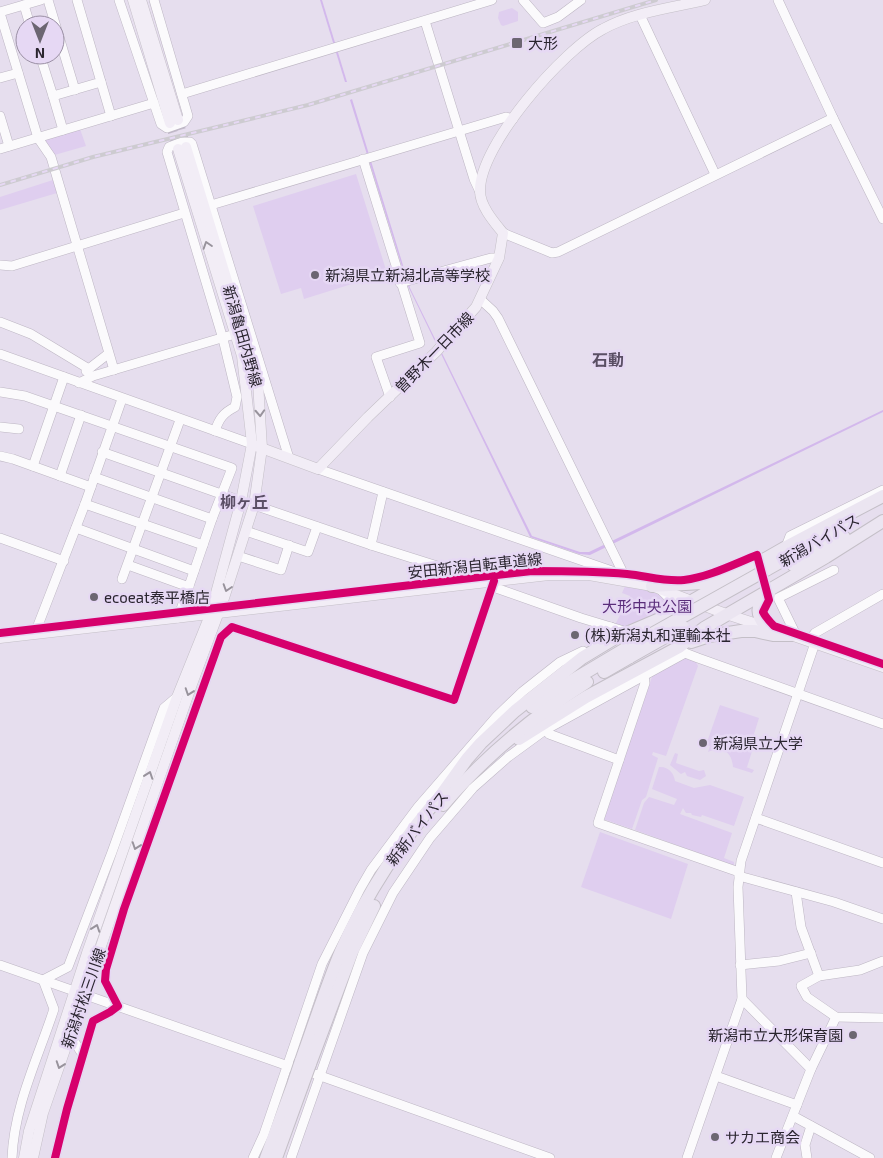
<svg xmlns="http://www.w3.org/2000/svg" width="883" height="1158" viewBox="0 0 883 1158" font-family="'Exo 2','Noto Sans JP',sans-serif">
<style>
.green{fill:#dfceef}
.water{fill:#d3b8ec}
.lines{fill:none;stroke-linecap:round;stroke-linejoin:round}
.major-tunnel{stroke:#c0b9c8;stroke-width:10;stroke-dasharray:10 5;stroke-linecap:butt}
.minor-casing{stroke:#bdb6c3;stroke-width:10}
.major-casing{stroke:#c4bfc7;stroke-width:11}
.highway-casing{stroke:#c4bfc7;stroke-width:14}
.minor{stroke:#fbfafc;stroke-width:9}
.major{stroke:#f2edf6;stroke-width:10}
.highway{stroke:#ebe5f1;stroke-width:12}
.rail-casing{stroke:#cdcbd0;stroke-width:4}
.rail{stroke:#e6d8f4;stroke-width:2;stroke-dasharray:5.5;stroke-linecap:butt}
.highway-bridge-casing{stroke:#c4bfc7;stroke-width:14;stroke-linecap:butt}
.highway-bridge{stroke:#ebe5f1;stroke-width:12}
.cycleway-casing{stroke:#e6d8f4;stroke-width:11}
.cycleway{stroke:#d6006c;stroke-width:8}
.oneway{stroke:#98939c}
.poi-dot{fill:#6c6672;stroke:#e6d8f4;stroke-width:2}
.labels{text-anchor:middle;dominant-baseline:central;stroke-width:5;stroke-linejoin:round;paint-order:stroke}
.poi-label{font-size:15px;fill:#2a252f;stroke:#e6d8f4;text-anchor:start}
.street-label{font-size:15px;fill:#2a252f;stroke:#e6d8f4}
.park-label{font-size:15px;fill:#5a2d7a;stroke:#e6d8f4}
.neighbourhood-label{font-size:16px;font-weight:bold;fill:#5a4e65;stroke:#e6d8f4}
</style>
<rect width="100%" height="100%" fill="#e6deee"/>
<!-- green -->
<g class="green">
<polygon points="512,8 518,12 518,21 503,26 501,25 498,18 499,12"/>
<polygon points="80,129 86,146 51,156 43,143 44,139"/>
<polygon points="356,174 387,273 304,299 301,288 281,294 253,206"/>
<polygon points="53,180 57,193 0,210 0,197"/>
<path d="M626,584L662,594L666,598L669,609L628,630L615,625L621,613L625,614C631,608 632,604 630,596L622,593Z"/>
<polygon points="683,657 696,662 698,666 666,756 653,752 652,755 658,758 646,797 642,800 632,829 603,819 653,674"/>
<path d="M720,705L759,718L754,734L757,736L747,767H746L754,770L752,773L733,767C732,752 722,745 708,752L710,746L706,745Z"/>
<polygon points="675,753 678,754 676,763 699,771 704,770 706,776 700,780 687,776 685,772 681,774 670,765"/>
<path d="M659,767C668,766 674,773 675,781L694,788L710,785L744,797L734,826L702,815L701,817L692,815L691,813H686L683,808L680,814L732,833L724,858L734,862V866L635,830L644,803L649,797L674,805L677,799L652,789Z"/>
<polygon points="600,832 688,864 671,919 581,887"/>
</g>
<!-- water -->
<g class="water">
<polygon points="320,0 322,0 347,82 345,82"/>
<polygon points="352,99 410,288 532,536 580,552 589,552 883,410 883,412 590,555 579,554 530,537 408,286 350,100"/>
</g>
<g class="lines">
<!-- major-tunnel -->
<g class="major-tunnel">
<polyline points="178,120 186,147"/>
<polyline points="170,123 178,149"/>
</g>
<defs>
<g id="minor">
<polyline points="48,0 75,90"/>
<polyline points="119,0 161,124 167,128 184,122 188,116 154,0"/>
<polyline points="523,0 543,23 558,17 581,0"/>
<polyline points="778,0 833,118 883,219"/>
<polyline points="24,5 30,25"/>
<polyline points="0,12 41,0"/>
<polyline points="0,13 38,138 51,157 114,370"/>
<polyline points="640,15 715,174"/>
<polyline points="425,21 474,179 480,192"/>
<polyline points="40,55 53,96 101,82 77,0"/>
<polyline points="0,78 18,73"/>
<polyline points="101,82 111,116"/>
<polyline points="182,94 492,0"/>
<polyline points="53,96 63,130"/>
<polyline points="0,116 9,146"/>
<polyline points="0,149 154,103"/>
<polyline points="363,159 420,343 376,357 390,397"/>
<polyline points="211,205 506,117 513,119"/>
<polyline points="503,233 552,253 558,252 833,118"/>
<polyline points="0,265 12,266 184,213"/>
<polyline points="400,283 491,258 499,258"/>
<polyline points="480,299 493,311 498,318 627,581"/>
<polyline points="0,322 31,334 89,369"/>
<polyline points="0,354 252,444"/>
<polyline points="86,371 108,354"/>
<polyline points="79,383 93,376 235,334"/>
<polyline points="0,392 25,396 232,468 212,519 178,618"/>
<polyline points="0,427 19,429"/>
<path d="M215,431C219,419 223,413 235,407L237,397L223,339L167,152L169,147L182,142H190L192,144L289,458"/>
<polyline points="102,452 241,501"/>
<polyline points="0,456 13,459 91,487"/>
<polyline points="33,466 64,377"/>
<polyline points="318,469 612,571 625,580"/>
<polyline points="60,476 81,415"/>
<polyline points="94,477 212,519"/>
<polyline points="85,504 203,545"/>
<polyline points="254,505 374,546 488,582"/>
<polyline points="76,528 194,571"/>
<polyline points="246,531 308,552 317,527"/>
<polyline points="0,538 64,561"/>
<polyline points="371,545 383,492"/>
<polyline points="786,547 790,536 883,490"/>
<polyline points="238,556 281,570 289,545"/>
<polyline points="128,565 189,587"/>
<polyline points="122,579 180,420"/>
<polyline points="494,581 496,588 581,618 624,631 624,634"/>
<polyline points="661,590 670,599 672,613"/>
<polyline points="35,633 85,504 122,399"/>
<polyline points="797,637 778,598 834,570"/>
<polyline points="809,641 815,633 883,594"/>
<polyline points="594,644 604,638 611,627"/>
<polyline points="681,649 685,653 698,658 883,724"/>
<polyline points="644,675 645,683 598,823 739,872"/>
<polyline points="542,726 549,734 619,760"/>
<polyline points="756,818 883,863"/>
<polyline points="739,876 834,902 883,919"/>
<polyline points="796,892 801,927 819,976"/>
<polyline points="883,961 860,970 819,976 801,986 807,997 836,1017 883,1018"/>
<polyline points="0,965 291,1067"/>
<polyline points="740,965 779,961 811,953"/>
<polyline points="742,999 811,1069"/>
<polyline points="70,1035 83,1055"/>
<polyline points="315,1074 550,1158"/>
<polyline points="716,1076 797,1105"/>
<polyline points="793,1116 870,1158"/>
<path d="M12,1158C14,1106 38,1058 54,1009L43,980L68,967L112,852L161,716L164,708L177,697"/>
<polyline points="55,1158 67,1109 93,1021 110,1012 118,1006 105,981 106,969 124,909 221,637 232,627 454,700 494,581"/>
<polyline points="253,1158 264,1134 322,964 360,889 371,870 418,807 497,716 522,692 560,662 583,651"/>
<polyline points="291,1158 363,953 393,893 430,838 473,788 508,757 545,730 685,653"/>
<polyline points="687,1158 742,999 738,887 741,861 815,643"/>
<polyline points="776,1158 811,1069 836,1017"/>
<polyline points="807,1158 805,1145 811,1126"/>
</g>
<g id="major">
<polyline points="133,0 170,123"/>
<polyline points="141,0 178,120"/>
<path d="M256,446L318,469L368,417L436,352L476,307L499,258L503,233C494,222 480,206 480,191C479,145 564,49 603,29C634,12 672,8 705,0"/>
<polyline points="785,633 883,667"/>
<polyline points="0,638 549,575 589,575 652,586 726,614 769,628"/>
<polyline points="24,1158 29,1131 87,953 177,697 210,615 241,501 252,444 242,356 178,149"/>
<polyline points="33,1158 43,1113 192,684 224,598 254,505 262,448 258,382 186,147"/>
</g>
<g id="highway">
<polyline points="793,565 844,537"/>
<polyline points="766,570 844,526"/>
<polyline points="652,586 702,583 728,574"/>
<path d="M766,627C756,614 755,605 769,595"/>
<polyline points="691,642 709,636 741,631 755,631 773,635 792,635"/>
<polyline points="604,672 630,657"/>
<polyline points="532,707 563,686 625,649"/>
<polyline points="519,739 586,697 679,647 704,628 826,557 883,521"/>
<polyline points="439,798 467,759 481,743 515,711 582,658 615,638 662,618 786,547 883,496"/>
<path d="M443,805C486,755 532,717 587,682"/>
<path d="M301,1061C314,1025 326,987 341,951C365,896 403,837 444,792"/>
<polyline points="310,1064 352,952 374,906"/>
<polyline points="266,1158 294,1082"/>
<polyline points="276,1158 302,1086"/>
</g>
</defs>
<!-- minor casing -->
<use href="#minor" class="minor-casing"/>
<!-- major casing -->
<use href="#major" class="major-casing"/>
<!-- highway casing -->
<use href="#highway" class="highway-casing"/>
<!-- minor -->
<use href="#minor" class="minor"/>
<!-- major -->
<use href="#major" class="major"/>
<!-- highway -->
<use href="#highway" class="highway"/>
<defs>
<polyline id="rail" points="0,185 93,157 308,105 656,0"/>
</defs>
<!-- rail casing -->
<use href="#rail" class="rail-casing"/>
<!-- rail -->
<use href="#rail" class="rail"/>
<defs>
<g id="highway-bridge">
<polyline points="625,649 766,570"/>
<polyline points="630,657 683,627"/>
<polyline points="294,1082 301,1061"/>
<polyline points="302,1086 310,1064"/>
</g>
</defs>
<!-- highway-bridge casing -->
<use href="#highway-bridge" class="highway-bridge-casing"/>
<!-- highway-bridge -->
<use href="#highway-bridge" class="highway-bridge"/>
<defs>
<g id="cycleway">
<path d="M0,633L532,571C564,571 595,571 627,574C647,576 665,582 684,580C709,577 734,564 757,555L769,600L763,612C766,618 769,621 774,626L883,664"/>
<polyline points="55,1158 67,1109 93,1021 110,1012 118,1006 105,981 106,969 124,909 221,637 232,627 454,700 494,581"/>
</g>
</defs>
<!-- cycleway casing -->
<use href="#cycleway" class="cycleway-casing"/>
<!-- cycleway -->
<use href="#cycleway" class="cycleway"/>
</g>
<!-- one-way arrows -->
<defs><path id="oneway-chevron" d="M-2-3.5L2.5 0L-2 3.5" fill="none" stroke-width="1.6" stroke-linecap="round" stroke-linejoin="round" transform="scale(1.25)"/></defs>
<g class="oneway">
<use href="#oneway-chevron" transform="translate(207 245) rotate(-108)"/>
<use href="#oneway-chevron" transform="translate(260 413) rotate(87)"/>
<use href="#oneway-chevron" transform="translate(227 588) rotate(108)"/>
<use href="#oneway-chevron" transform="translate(189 692) rotate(109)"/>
<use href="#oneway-chevron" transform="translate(149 775) rotate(-71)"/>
<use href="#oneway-chevron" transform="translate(136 846) rotate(109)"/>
<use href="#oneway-chevron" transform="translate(96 928) rotate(-71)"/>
<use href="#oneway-chevron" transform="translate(60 1065) rotate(109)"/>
</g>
<!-- markers -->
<g class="poi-dot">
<rect x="511" y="37" width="12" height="12" rx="2.5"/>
<circle cx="315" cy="275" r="5"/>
<circle cx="94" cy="597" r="5"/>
<circle cx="575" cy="635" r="5"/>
<circle cx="703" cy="743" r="5"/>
<circle cx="853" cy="1035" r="5"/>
<circle cx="715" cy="1137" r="5"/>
</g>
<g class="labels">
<!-- poi labels -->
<g class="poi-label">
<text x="528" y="43">大形</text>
<text x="325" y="275">新潟県立新潟北高等学校</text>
<text x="104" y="597">ecoeat泰平橋店</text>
<text x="585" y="635">(株)新潟丸和運輸本社</text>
<text x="713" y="743">新潟県立大学</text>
<text x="843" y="1035" text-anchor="end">新潟市立大形保育園</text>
<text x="725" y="1137">サカエ商会</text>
</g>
<!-- street labels -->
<g class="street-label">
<text transform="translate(243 336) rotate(74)">新潟亀田内野線</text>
<text transform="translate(434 352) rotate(-46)">曽野木一日市線</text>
<text transform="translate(819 540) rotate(-30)">新潟バイパス</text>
<text transform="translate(475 565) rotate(-6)">安田新潟自転車道線</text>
<text transform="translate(417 828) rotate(-52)">新新バイパス</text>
<text transform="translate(83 998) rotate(-71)">新潟村松三川線</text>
</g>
<!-- park labels -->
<g class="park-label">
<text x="647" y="606">大形中央公園</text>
</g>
<!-- neighbourhood labels -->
<g class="neighbourhood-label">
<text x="608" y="359">石動</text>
<text x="244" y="501">柳ヶ丘</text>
</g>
</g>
<!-- north arrow -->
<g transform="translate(40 40) rotate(180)"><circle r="24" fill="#e6d8f4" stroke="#9b90a5"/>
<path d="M0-4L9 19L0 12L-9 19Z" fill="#6c6672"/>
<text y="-8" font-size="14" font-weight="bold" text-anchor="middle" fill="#2a252f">N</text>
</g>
</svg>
